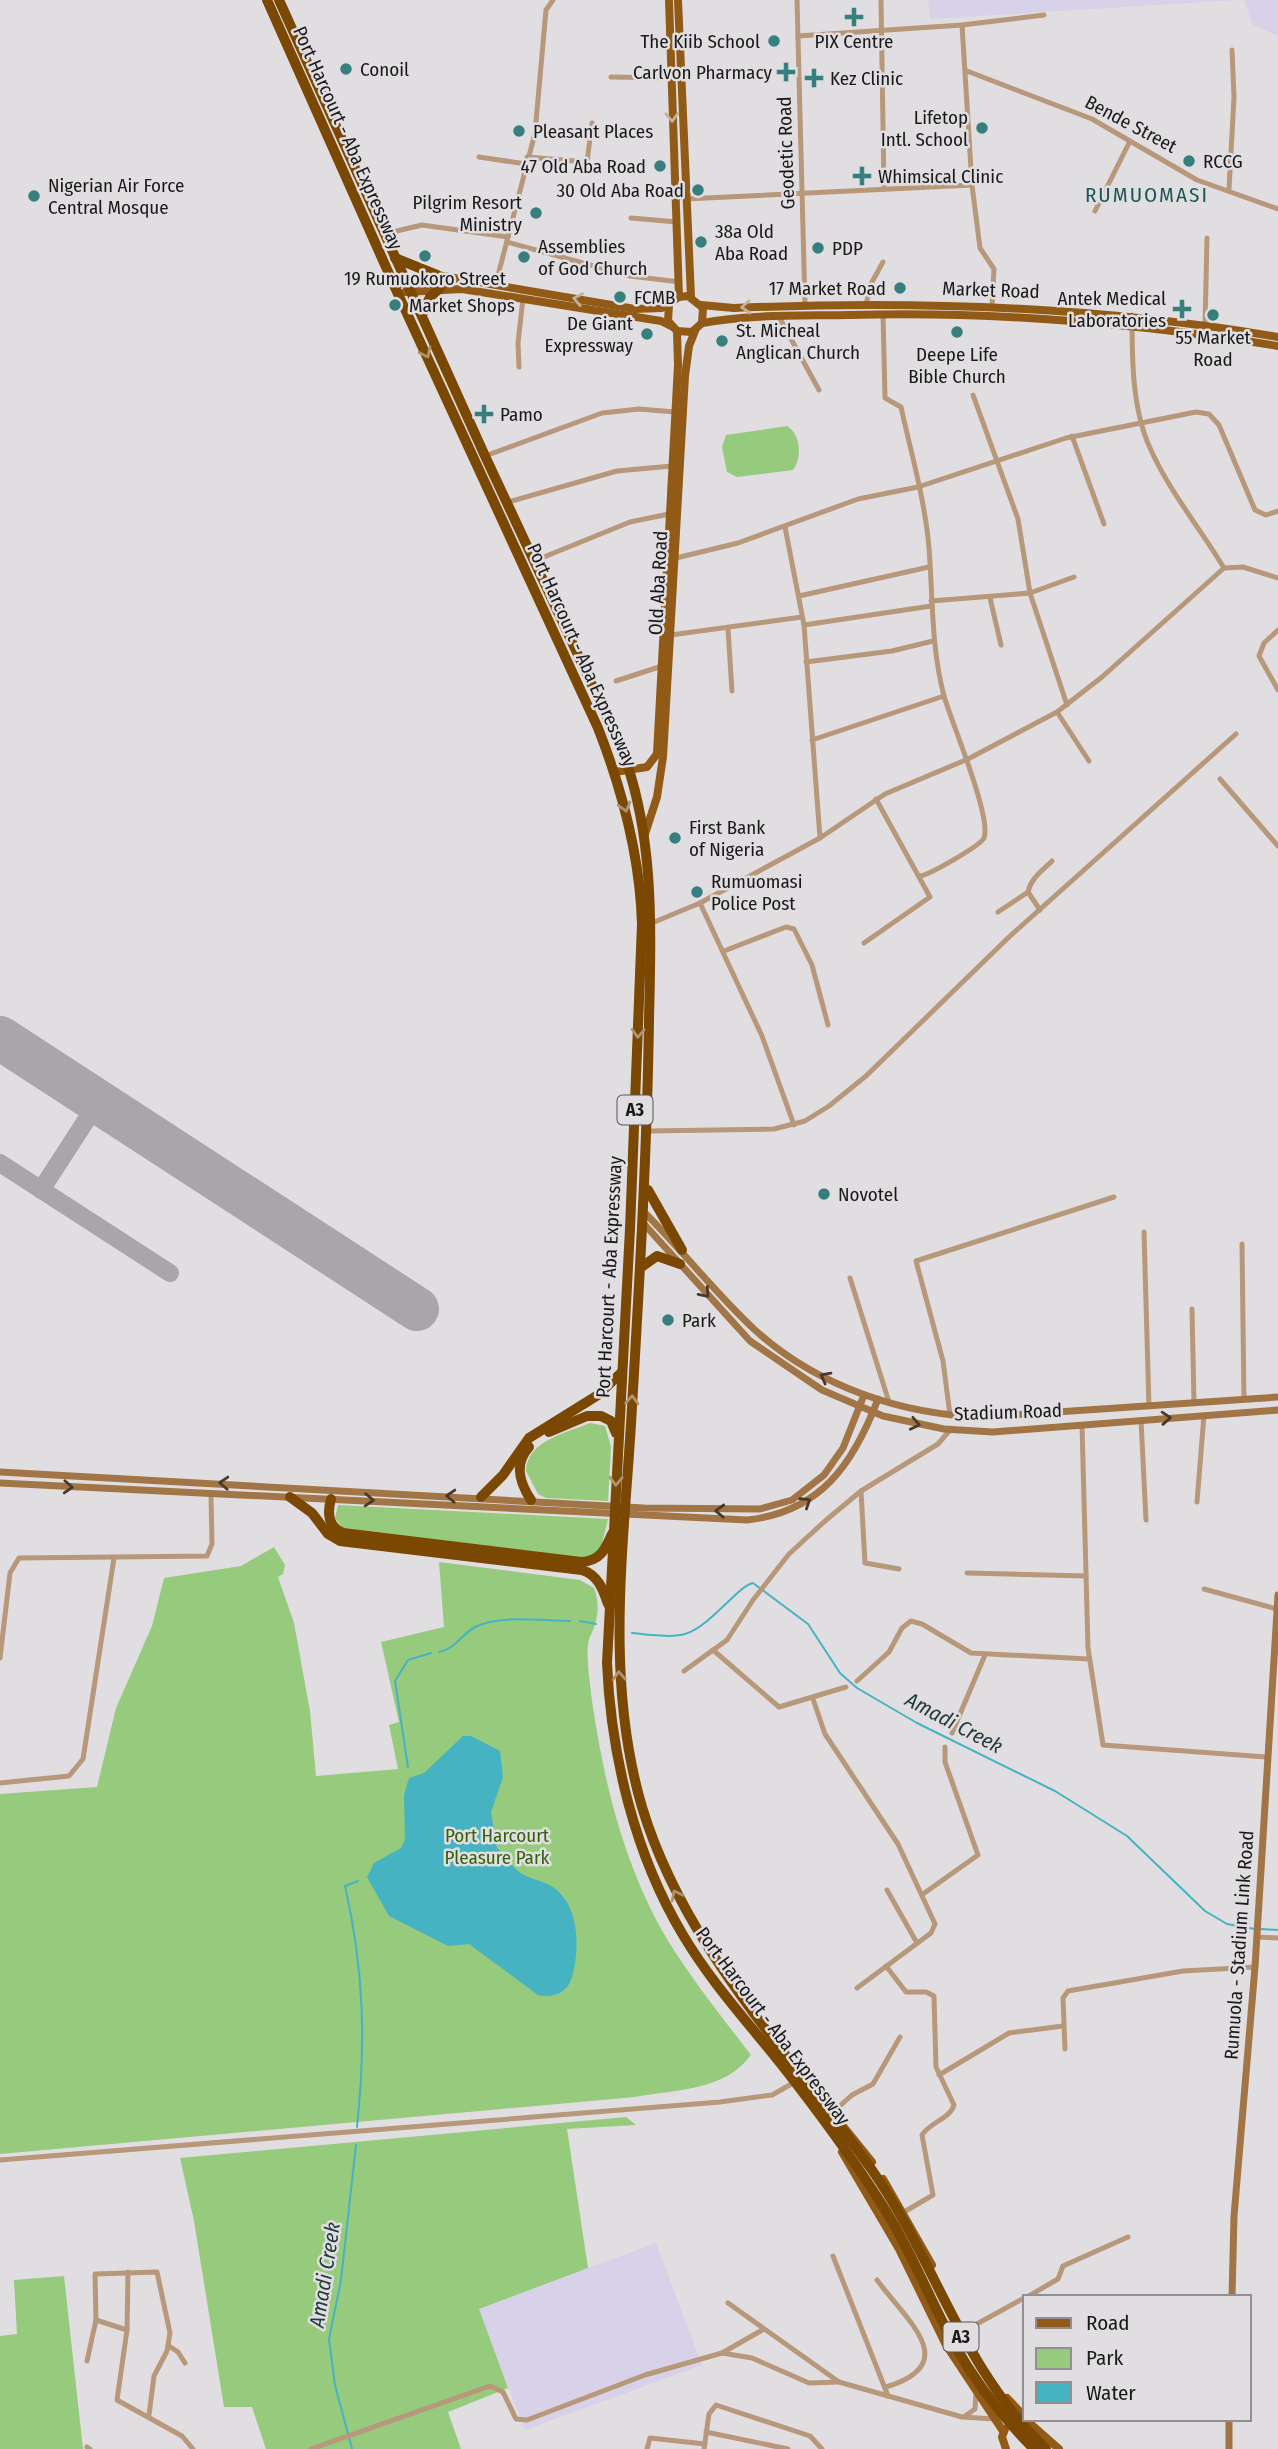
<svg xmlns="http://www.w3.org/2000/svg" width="1278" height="2449" viewBox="0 0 1278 2449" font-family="'Fira Sans Condensed',sans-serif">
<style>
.industrial{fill:#d7d2e8}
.green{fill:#96ca7c}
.water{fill:#45b3c1}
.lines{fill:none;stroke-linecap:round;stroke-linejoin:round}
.stream{stroke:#45b3c1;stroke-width:2}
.taxiway{stroke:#a8a6a8;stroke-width:18}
.runway{stroke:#a8a6a8;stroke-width:44}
.street{stroke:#b7987a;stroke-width:5}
.secondary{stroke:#a27546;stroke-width:7}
.primary{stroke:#915b17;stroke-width:8}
.highway{stroke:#7a4802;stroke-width:10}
.oneway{stroke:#c5b09a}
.oneway2{stroke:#ae9372}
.oneway3{stroke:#4a3929}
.poi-dot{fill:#367f7d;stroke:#e1dee1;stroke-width:2.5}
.labels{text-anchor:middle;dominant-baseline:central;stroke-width:5;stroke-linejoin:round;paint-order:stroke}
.shield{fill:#e1dee1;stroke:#565456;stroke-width:2}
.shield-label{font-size:18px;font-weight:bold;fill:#1a191a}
.poi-label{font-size:19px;fill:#1a191a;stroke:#e1dee1;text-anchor:start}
.street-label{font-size:19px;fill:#1a191a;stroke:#e1dee1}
.park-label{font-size:19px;fill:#31620c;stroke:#e1dee1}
.neighbourhood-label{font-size:21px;letter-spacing:2px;fill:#1c5756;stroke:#e1dee1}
.water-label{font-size:21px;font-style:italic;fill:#243c40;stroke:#e1dee1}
</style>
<rect width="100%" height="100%" fill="#e1dee1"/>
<!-- industrial -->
<g class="industrial">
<polygon points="928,0 1239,0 931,19"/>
<polygon points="1244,0 1278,0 1278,36 1252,24"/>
<polygon points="656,2243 702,2365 525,2430 478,2309"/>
</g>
<!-- green -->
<g class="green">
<path d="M787,426C801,434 802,458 793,470L737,477L727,472L722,447L726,435Z"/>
<path d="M590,1423L605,1426L611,1447L608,1501L546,1498L538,1494L526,1471C527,1440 567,1433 590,1423Z"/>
<polygon points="338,1505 608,1519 600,1552 588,1559 343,1529 335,1518"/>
<path d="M274,1547L285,1565L283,1574L278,1577L294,1623L310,1711L316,1776L398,1769L389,1725L399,1722L381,1642L444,1627L439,1562L580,1580L594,1588C601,1606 597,1623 590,1637C584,1648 591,1688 592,1701C604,1783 624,1866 667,1939C692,1980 722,2017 751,2055C725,2091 677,2089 635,2097L0,2154V1794L97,1787L116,1708L152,1626L164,1578L241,1566Z"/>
<polygon points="626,2117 636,2125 567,2129 588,2268 479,2309 508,2388 448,2412 461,2449 266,2449 252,2407 224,2407 194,2221 180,2158"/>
<polygon points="64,2276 83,2449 0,2449 0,2336 17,2334 14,2280"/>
</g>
<!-- water -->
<path class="water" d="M463,1736H471L500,1751L503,1777L491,1812L497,1848C505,1855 511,1865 518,1871C527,1879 543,1880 553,1887C580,1906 580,1949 572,1977C567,1994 553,1998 538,1995L469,1944L448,1946L389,1916L367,1877L374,1863L401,1848L405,1840L404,1795L409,1778L424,1773Z"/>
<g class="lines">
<!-- stream -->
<g class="stream">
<polyline points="580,1621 596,1624"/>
<path d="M632,1633C689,1639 689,1639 731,1599C738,1593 744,1585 753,1583L808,1624L840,1673L857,1688L917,1723L1055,1791L1127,1836L1205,1911L1227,1924L1255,1929"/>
<path d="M439,1652C454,1650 462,1634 475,1627C501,1614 541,1621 570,1621"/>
<polyline points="408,1767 395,1681 408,1660 431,1653"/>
<polyline points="1261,1929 1278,1930"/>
<path d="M357,2127C366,2043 364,1969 345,1886L358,1881"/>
<polyline points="352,2449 335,2385 329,2339 341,2280 356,2145"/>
</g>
<!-- taxiway -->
<g class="taxiway">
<polyline points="0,1163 170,1273"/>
<polyline points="41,1190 98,1102"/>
</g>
<!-- runway -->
<polyline class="runway" points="0,1038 417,1309"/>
<!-- street -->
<g class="street">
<polyline points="797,0 805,305"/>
<polyline points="881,0 884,189"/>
<polyline points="962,25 972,185 980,248 994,269 992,305"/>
<polyline points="798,36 962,25 1044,15"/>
<polyline points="967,71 1092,119 1197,180 1278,209"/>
<polyline points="611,77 671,78"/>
<polyline points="479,157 526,164"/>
<polyline points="527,157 587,162 592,123"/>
<polyline points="1229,189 1234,97 1232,50"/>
<polyline points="685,199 972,185"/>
<polyline points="1095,211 1130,141"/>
<polyline points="631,218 677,222"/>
<polyline points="384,234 422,225 508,237"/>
<polyline points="507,242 630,276 680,282"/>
<polyline points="496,283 535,133 546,10 553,0"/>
<polyline points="866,304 872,282 883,262"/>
<path d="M883,314L885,398L901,407C911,453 925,500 929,548C933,598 931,647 944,696C951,721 992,817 984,838C980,846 929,875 920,876"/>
<path d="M1132,315C1132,358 1132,409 1150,448C1169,491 1200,528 1224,568"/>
<polyline points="779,317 819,390"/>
<polyline points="1205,325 1207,238"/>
<polyline points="519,367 518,343 523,298"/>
<polyline points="973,395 1018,519 1030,593 1067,705"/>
<polyline points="1072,436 1104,524"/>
<polyline points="485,456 602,413 639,409 675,412"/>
<polyline points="508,502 617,471 672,466"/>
<polyline points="785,527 804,625 820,838"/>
<polyline points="676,558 738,543 858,499 918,487 1066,438 1196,412 1209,414 1219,425 1255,510 1266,515 1278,511"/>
<polyline points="534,561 630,522 669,514"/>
<polyline points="799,596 929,567"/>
<polyline points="990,598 1001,645"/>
<polyline points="931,601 1030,593 1074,577"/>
<polyline points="804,625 931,606"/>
<polyline points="728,629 732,691"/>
<polyline points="1278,630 1264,643 1259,656 1278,690"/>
<polyline points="671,635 802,617"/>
<polyline points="806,662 892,651 933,641"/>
<polyline points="616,681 662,666"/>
<polyline points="1057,712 1089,761"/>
<polyline points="812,740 944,696"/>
<polyline points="1220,779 1278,846"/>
<polyline points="700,903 762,1036 794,1125"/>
<path d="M1040,910L1028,892C1031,878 1042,871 1052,861"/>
<polyline points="998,912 1028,892"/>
<polyline points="652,923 700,903 820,838 885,794 968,759 1057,712 1102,677 1224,568 1243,567 1278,578"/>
<polyline points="864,943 930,897 876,799"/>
<polyline points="724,951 786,927 794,929 812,965 828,1025"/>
<polyline points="649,1131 774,1129 805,1121 829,1106 866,1076 1009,937 1236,734"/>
<polyline points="1144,1232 1149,1407"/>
<polyline points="1242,1244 1244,1400"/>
<polyline points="850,1278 889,1402"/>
<polyline points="1192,1309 1194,1403"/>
<polyline points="950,1415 943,1361 916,1261 1114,1197"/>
<polyline points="1141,1420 1146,1520"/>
<polyline points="1082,1425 1088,1648 1103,1745 1266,1757"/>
<polyline points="861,1491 865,1563 899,1569"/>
<polyline points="1197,1502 1204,1415"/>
<polyline points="967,1573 1086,1576"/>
<polyline points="1204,1589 1277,1609"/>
<polyline points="713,1650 779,1707 846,1687"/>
<polyline points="0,1658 10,1573 19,1558 207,1556 212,1544 211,1495"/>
<polyline points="684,1671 727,1640 753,1600 789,1554 825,1521 861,1491 938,1444 950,1430"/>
<polyline points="857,1681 889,1652 902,1628 911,1621 922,1624 971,1653 1089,1659"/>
<polyline points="813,1699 825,1734 898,1844 935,1924 931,1933 857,1988"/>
<polyline points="952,1733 985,1655"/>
<polyline points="0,1783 69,1776 83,1759 114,1558"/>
<polyline points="887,1890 917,1943"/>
<polyline points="923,1894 978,1855 945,1762 945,1747"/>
<polyline points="1257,1937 1278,1938"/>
<path d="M886,1966L906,1992H926L934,1996L936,2067L954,2105C950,2119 930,2122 922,2135L933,2195L904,2212"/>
<polyline points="1065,2049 1063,1998 1068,1991 1183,1971 1255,1967"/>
<polyline points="939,2075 1009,2033 1063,2026"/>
<polyline points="832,2113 852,2095 873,2084 900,2037"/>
<polyline points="0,2160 720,2102 772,2095 795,2082"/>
<polyline points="833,2256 888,2396"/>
<polyline points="128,2272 127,2330 117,2400 182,2436 193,2449"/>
<path d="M877,2280C907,2321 963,2364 886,2387"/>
<polyline points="1027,2297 1058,2279 1063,2266 1128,2237"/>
<polyline points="728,2303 839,2382 962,2417 995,2419"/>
<polyline points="96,2320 127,2330"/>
<polyline points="964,2331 1024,2298"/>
<polyline points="169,2346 178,2352 185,2363"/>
<polyline points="722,2353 752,2358 809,2383 839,2382"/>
<polyline points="87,2361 96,2320 95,2274 157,2272 170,2333 167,2351 154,2376 149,2415"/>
<polyline points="965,2416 975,2409 976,2392"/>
<polyline points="706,2432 788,2449"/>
<polyline points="87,2447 90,2449"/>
<polyline points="311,2449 490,2386 503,2392 516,2419 527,2420 645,2375 722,2353 764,2329"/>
<polyline points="647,2449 650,2438 705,2444"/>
<polyline points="704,2449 709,2414 716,2405 810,2436 822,2449"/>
</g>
<!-- secondary -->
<g class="secondary">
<path d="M645,1213C683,1251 715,1293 755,1330C816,1386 902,1415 984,1417L1278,1397"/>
<polyline points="644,1224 750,1341 822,1390 883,1416 944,1429 993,1432 1278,1410"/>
<polyline points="0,1472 644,1508 760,1509 792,1500 824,1475 843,1448 864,1395"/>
<path d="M0,1483L747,1520C820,1512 853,1465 878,1399"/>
<polyline points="1232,2297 1234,2216 1255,1967 1278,1595"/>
<polyline points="1229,2449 1229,2419"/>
</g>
<!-- primary -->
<g class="primary">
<polyline points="669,0 679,297"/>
<polyline points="678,0 691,297"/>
<polyline points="394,285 437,275 635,309 662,308 679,297 688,296 703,308 702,323 692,332 677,331 668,321 669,305"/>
<polyline points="405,292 462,289 661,321 671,326"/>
<path d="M701,305L734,308C917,300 1097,306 1278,337"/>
<path d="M702,323C750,314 801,316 850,315C995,311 1135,323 1278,346"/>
<polyline points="615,772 647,767 657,754 678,365 677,331"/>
<polyline points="644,837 657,797 663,757 685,376 689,346 695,331"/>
<polyline points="843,2126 872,2162"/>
<polyline points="842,2152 899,2249 946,2345 1003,2431"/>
<polyline points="883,2179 932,2265"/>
<polyline points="1007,2398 1024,2416"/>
<polyline points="1025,2419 1059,2449"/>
<polyline points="1005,2429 1002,2437 1006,2449"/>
</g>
<!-- highway -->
<g class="highway">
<path d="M267,0L398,294L598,728C623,792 640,856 642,924L630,1229L607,1663C611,1756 635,1855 683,1935C715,1989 758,2033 795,2082C825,2121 855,2162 881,2203C910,2248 929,2298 954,2344C976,2383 1003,2418 1034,2449"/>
<path d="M279,0L485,456L621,747C655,834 651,928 649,1020C647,1155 639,1289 631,1424C623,1553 605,1681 642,1807C684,1947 790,2053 872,2170C938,2265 959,2364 1046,2449"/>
<polyline points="395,258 437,275"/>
<polyline points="422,315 430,297 440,288"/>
<polyline points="648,1190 682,1250"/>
<polyline points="640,1268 657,1256 680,1264"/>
<polyline points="549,1432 587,1416 601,1416 611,1421 616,1433"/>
<path d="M529,1447C514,1464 519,1482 531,1500"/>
<path d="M290,1497L312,1513L328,1534L340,1541L582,1570C598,1575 603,1589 608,1604"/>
<polyline points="481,1497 503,1475 529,1438 598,1395 622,1372"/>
<path d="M331,1499C327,1513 328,1527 343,1533L581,1562C600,1561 605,1550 612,1534"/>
</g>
</g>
<!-- one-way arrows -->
<defs><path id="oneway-chevron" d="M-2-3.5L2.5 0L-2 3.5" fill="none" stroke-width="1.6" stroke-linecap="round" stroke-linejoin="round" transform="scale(1.75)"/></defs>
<g class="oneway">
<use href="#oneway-chevron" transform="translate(672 117) rotate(88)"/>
<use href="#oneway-chevron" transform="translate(578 299) rotate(-169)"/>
<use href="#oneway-chevron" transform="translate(746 307) rotate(177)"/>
</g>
<g class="oneway2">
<use href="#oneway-chevron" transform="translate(426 353) rotate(64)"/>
<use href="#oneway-chevron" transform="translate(625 807) rotate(74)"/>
<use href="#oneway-chevron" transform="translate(638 1033) rotate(92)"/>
<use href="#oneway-chevron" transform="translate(632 1400) rotate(-87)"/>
<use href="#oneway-chevron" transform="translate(616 1481) rotate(92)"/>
<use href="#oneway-chevron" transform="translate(619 1676) rotate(-93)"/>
<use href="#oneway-chevron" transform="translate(676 1895) rotate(-117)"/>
</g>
<g class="oneway3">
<use href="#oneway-chevron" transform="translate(705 1293) rotate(49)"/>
<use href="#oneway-chevron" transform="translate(825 1377) rotate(-152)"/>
<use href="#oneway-chevron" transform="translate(1166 1418) rotate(-4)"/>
<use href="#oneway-chevron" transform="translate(915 1424) rotate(12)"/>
<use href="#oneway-chevron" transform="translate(224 1483) rotate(-177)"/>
<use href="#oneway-chevron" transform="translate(68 1487) rotate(3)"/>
<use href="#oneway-chevron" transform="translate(451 1496) rotate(-177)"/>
<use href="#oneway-chevron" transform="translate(369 1500) rotate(3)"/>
<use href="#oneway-chevron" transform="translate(806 1502) rotate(-33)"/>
<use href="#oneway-chevron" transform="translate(720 1511) rotate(-178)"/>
</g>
<!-- markers -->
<g class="poi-dot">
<path d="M850.5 6.5h7v7h7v7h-7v7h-7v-7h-7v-7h7z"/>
<circle cx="774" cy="41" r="7"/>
<circle cx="346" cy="69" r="7"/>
<path d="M782.5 61.5h7v7h7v7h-7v7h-7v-7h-7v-7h7z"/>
<path d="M810.5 67.5h7v7h7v7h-7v7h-7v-7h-7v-7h7z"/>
<circle cx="982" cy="128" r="7"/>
<circle cx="519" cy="131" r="7"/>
<circle cx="1189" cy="161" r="7"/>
<circle cx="660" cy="166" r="7"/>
<path d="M858.5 165.5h7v7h7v7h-7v7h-7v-7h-7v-7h7z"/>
<circle cx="698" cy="190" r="7"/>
<circle cx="34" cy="196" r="7"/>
<circle cx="536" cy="213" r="7"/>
<circle cx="701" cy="242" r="7"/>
<circle cx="818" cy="248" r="7"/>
<circle cx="425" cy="256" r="7"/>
<circle cx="524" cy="257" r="7"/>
<circle cx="900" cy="288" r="7"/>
<circle cx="620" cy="297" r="7"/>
<circle cx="395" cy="305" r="7"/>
<path d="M1178.5 298.5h7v7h7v7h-7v7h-7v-7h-7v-7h7z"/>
<circle cx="1213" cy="315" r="7"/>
<circle cx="957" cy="332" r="7"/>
<circle cx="647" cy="334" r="7"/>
<circle cx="722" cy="341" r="7"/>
<path d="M480.5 403.5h7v7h7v7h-7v7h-7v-7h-7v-7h7z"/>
<circle cx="675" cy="838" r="7"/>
<circle cx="697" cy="892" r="7"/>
<circle cx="824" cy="1194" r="7"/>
<circle cx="668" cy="1320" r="7"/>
</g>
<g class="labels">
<!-- shield labels -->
<g class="shield">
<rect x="617.5" y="1095.5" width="35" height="29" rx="5"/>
<rect x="943.5" y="2322.5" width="35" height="29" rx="5"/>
</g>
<g class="shield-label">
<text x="635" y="1110">A3</text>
<text x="961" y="2337">A3</text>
</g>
<!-- poi labels -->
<g class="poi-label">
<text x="760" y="41" text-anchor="end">The Kiib School</text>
<text x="854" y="41" text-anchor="middle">PIX Centre</text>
<text x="360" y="69">Conoil</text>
<text x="772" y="72" text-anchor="end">Carlvon Pharmacy</text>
<text x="830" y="78">Kez Clinic</text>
<text x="968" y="117" text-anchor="end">Lifetop<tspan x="968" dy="22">Intl. School</tspan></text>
<text x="533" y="131">Pleasant Places</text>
<text x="1203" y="161">RCCG</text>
<text x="646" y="166" text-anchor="end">47 Old Aba Road</text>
<text x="878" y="176">Whimsical Clinic</text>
<text x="48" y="185">Nigerian Air Force<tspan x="48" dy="22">Central Mosque</tspan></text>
<text x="684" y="190" text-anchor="end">30 Old Aba Road</text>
<text x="522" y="202" text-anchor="end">Pilgrim Resort<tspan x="522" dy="22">Ministry</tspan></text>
<text x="715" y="231">38a Old<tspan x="715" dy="22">Aba Road</tspan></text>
<text x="538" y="246">Assemblies<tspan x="538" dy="22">of God Church</tspan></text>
<text x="832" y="248">PDP</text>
<text x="425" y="278" text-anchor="middle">19 Rumuokoro Street</text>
<text x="886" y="288" text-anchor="end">17 Market Road</text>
<text x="634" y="297">FCMB</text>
<text x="1166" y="298" text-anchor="end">Antek Medical<tspan x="1166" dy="22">Laboratories</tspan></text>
<text x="409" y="305">Market Shops</text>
<text x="633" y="323" text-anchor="end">De Giant<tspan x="633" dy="22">Expressway</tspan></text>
<text x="736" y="330">St. Micheal<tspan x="736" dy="22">Anglican Church</tspan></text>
<text x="1213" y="337" text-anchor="middle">55 Market<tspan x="1213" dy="22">Road</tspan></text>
<text x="957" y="354" text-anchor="middle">Deepe Life<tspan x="957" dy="22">Bible Church</tspan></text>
<text x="500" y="414">Pamo</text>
<text x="689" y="827">First Bank<tspan x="689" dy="22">of Nigeria</tspan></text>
<text x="711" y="881">Rumuomasi<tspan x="711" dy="22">Police Post</tspan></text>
<text x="838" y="1194">Novotel</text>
<text x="682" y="1320">Park</text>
</g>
<!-- street labels -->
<g class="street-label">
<text transform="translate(1131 124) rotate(28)">Bende Street</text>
<text transform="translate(348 138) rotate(66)">Port Harcourt - Aba Expressway</text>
<text transform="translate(786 153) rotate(-92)">Geodetic Road</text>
<text transform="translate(991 290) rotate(2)">Market Road</text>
<text transform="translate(658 583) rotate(-87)">Old Aba Road</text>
<text transform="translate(582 655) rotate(66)">Port Harcourt - Aba Expressway</text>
<text transform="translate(609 1277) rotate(-87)">Port Harcourt - Aba Expressway</text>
<text transform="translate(1008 1412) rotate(-2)">Stadium Road</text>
<text transform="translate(1239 1945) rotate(-86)">Rumuola - Stadium Link Road</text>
<text transform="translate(773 2026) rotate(53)">Port Harcourt - Aba Expressway</text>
</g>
<!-- park labels -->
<g class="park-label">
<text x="497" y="1835">Port Harcourt<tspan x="497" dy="22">Pleasure Park</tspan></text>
</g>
<!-- neighbourhood labels -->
<g class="neighbourhood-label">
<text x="1147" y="195">RUMUOMASI</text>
</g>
<!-- water labels -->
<g class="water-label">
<text transform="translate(954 1723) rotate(28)">Amadi Creek</text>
<text transform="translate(325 2275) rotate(-81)">Amadi Creek</text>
</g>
</g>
<!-- legend -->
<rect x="1023" y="2295" width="228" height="126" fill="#e1dee1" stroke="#918f91" stroke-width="2"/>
<rect x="1036" y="2318" width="35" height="10" fill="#915b17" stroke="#918f91" stroke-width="2"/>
<text x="1086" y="2330" font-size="21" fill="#1a191a">Road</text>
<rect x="1036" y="2348" width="35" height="21" fill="#96ca7c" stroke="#918f91" stroke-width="2"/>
<text x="1086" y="2365" font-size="21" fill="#1a191a">Park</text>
<rect x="1036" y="2382" width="35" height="21" fill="#45b3c1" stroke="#918f91" stroke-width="2"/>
<text x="1086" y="2400" font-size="21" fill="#1a191a">Water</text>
</svg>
